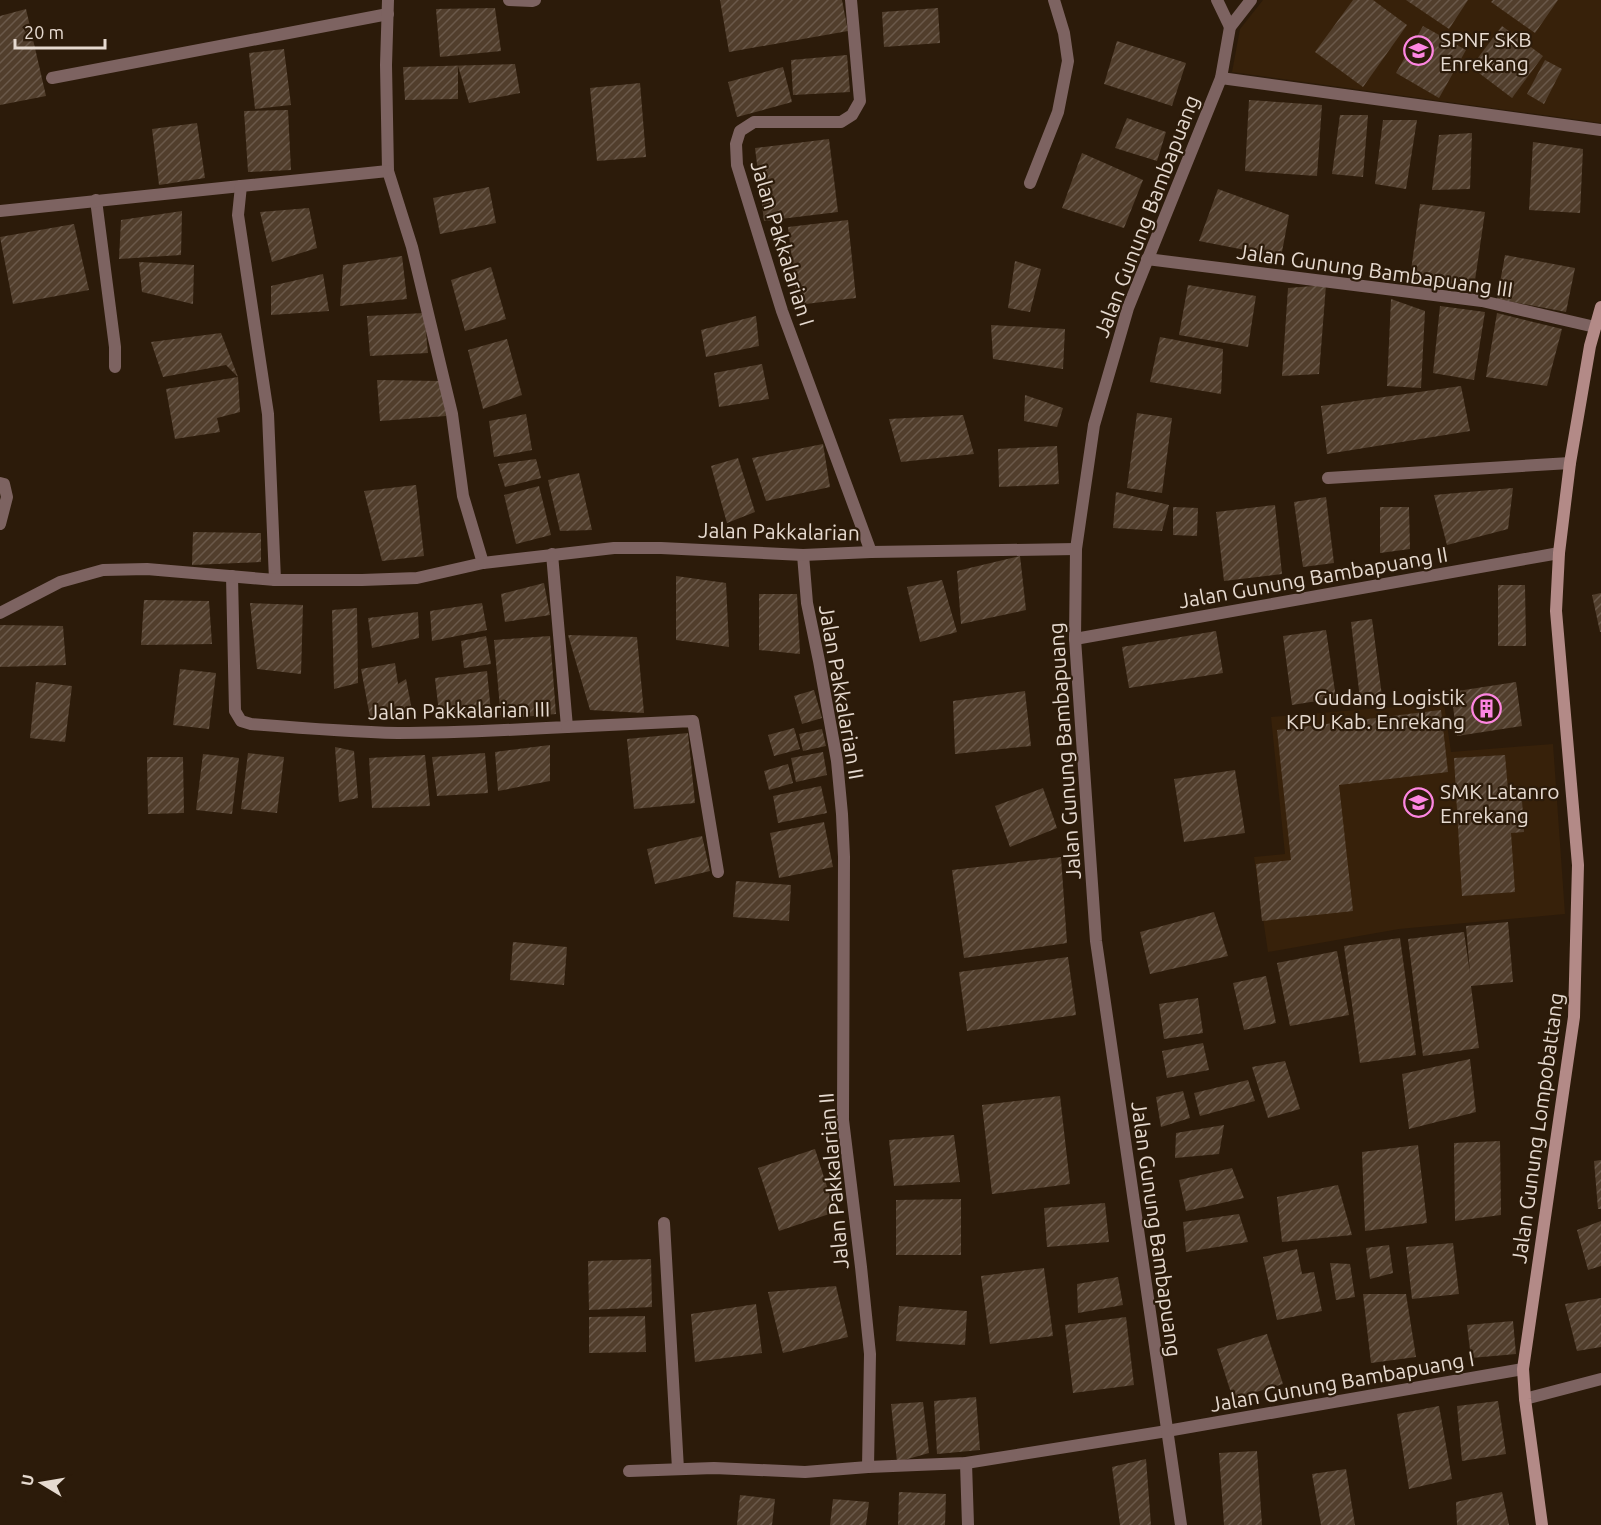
<svg xmlns="http://www.w3.org/2000/svg" width="1601" height="1525" viewBox="0 0 1601 1525" font-family="Ubuntu,sans-serif">
<style>
.built{fill:#37210a}
.building{fill:url(#building-hatch)}
.lines{fill:none;stroke-linecap:round;stroke-linejoin:round}
.lane{stroke:#7d6361;stroke-width:12}
.street{stroke:#7d6361;stroke-width:12}
.secondary{stroke:#b38a87;stroke-width:12}
.labels{text-anchor:middle;dominant-baseline:central;stroke-width:4.5;stroke-linejoin:round;paint-order:stroke}
.poi-label{font-size:21px;fill:#e6dad0;stroke:#2c1b0a;text-anchor:start}
.street-label{font-size:21px;fill:#e6dad0;stroke:#2c1b0a}
</style>
<defs>
<pattern id="building-hatch" width="6" height="6" patternUnits="userSpaceOnUse" patternTransform="scale(1.5)"><rect width="6" height="6" fill="#513e2c"/><path d="M-1 1l2-2M0 6l6-6M5 7l2-2" fill="none" stroke="#6a594a"/></pattern>
</defs>
<rect width="100%" height="100%" fill="#2c1b0a"/>
<!-- built -->
<g class="built">
<polygon points="1263,0 1601,0 1601,123 1232,72 1240,29"/>
<polygon points="1444,703 1451,752 1553,744 1565,914 1399,929 1268,952 1254,857 1285,854 1271,717"/>
</g>
<!-- building -->
<g class="building">
<polygon points="720,0 842,0 848,31 729,52"/>
<polygon points="1353,0 1373,0 1407,25 1363,87 1315,52"/>
<polygon points="1406,0 1468,0 1449,29"/>
<polygon points="1493,0 1558,0 1535,33 1491,2"/>
<polygon points="495,8 501,51 440,57 436,9"/>
<polygon points="938,8 940,43 884,47 882,12"/>
<polygon points="26,9 46,96 0,105 0,16"/>
<polygon points="1423,26 1466,50 1439,98 1396,73"/>
<polygon points="1502,26 1543,56 1512,98 1471,67"/>
<polygon points="1117,41 1186,63 1172,106 1104,84"/>
<polygon points="284,49 291,105 255,109 249,53"/>
<polygon points="847,55 850,92 793,95 791,60"/>
<polygon points="1545,60 1562,69 1544,104 1527,94"/>
<polygon points="515,64 520,93 469,103 458,66 458,99 405,100 403,67"/>
<polygon points="783,67 792,102 737,117 728,82"/>
<polygon points="640,83 646,157 597,161 590,88"/>
<polygon points="1249,100 1322,105 1317,176 1245,171"/>
<polygon points="288,110 291,170 248,172 244,111"/>
<polygon points="1340,115 1368,115 1363,177 1332,174"/>
<polygon points="1127,118 1166,132 1157,161 1115,148"/>
<polygon points="1383,120 1417,120 1406,189 1375,184"/>
<polygon points="197,123 205,178 159,185 152,129"/>
<polygon points="1472,133 1470,189 1432,190 1439,135"/>
<polygon points="829,139 838,212 764,221 755,148"/>
<polygon points="1533,142 1583,149 1580,213 1529,210"/>
<polygon points="1082,153 1143,180 1124,228 1062,208"/>
<polygon points="489,187 496,223 440,234 433,198"/>
<polygon points="1218,189 1289,215 1281,257 1199,241"/>
<polygon points="1420,204 1485,212 1474,287 1410,278"/>
<polygon points="309,208 317,248 272,262 260,212"/>
<polygon points="182,211 181,255 119,259 121,220"/>
<polygon points="848,220 856,298 797,305 788,227"/>
<polygon points="74,224 89,290 13,304 0,237"/>
<polygon points="1505,255 1575,268 1566,312 1497,299"/>
<polygon points="402,256 407,299 340,306 343,265"/>
<polygon points="1015,261 1041,269 1030,312 1008,308"/>
<polygon points="139,262 194,265 193,304 142,292"/>
<polygon points="491,267 506,319 465,331 451,280"/>
<polygon points="323,274 329,311 271,315 271,286"/>
<polygon points="1188,285 1256,296 1248,347 1179,335"/>
<polygon points="1326,285 1319,374 1282,376 1288,288"/>
<polygon points="1391,299 1425,311 1421,388 1387,386"/>
<polygon points="1440,306 1485,312 1474,380 1433,373"/>
<polygon points="424,313 428,353 370,356 367,316"/>
<polygon points="1497,313 1562,329 1547,386 1486,377"/>
<polygon points="756,316 759,346 706,357 701,330"/>
<polygon points="991,325 1065,329 1063,369 993,359"/>
<polygon points="221,333 238,377 226,365 163,377 151,342"/>
<polygon points="1160,337 1223,349 1221,394 1150,382"/>
<polygon points="507,339 522,395 483,409 468,350"/>
<polygon points="762,364 769,399 719,407 714,373"/>
<polygon points="238,377 240,412 217,418 220,432 175,439 166,389"/>
<polygon points="377,380 440,381 446,416 380,421"/>
<polygon points="1461,386 1470,431 1327,454 1321,406"/>
<polygon points="1025,395 1063,408 1057,427 1024,421"/>
<polygon points="1137,413 1172,418 1162,493 1127,488"/>
<polygon points="526,414 532,450 494,457 489,421"/>
<polygon points="963,415 974,454 901,462 889,419"/>
<polygon points="823,444 830,487 766,501 752,458"/>
<polygon points="1057,446 1059,484 999,487 998,449"/>
<polygon points="738,458 755,512 727,523 711,466"/>
<polygon points="536,459 541,478 505,487 498,464"/>
<polygon points="579,473 592,530 560,531 548,480"/>
<polygon points="416,485 424,556 382,561 364,491"/>
<polygon points="539,486 551,535 516,544 504,495"/>
<polygon points="1513,488 1508,529 1447,545 1434,495"/>
<polygon points="1116,492 1169,505 1162,531 1113,528"/>
<polygon points="1326,497 1334,563 1303,567 1294,502"/>
<polygon points="1275,505 1282,574 1224,581 1216,512"/>
<polygon points="1173,507 1198,508 1197,536 1173,535"/>
<polygon points="1380,507 1409,507 1410,549 1380,553"/>
<polygon points="193,532 261,533 261,562 192,565"/>
<polygon points="1020,556 1026,610 961,624 957,571"/>
<polygon points="676,576 726,583 729,647 676,640"/>
<polygon points="942,580 957,632 920,642 907,587"/>
<polygon points="544,583 550,615 505,622 501,594"/>
<polygon points="1498,585 1525,585 1526,646 1498,646"/>
<polygon points="1601,593 1601,632 1600,632 1592,595"/>
<polygon points="759,594 797,594 800,654 759,650"/>
<polygon points="144,600 209,601 212,644 141,645"/>
<polygon points="250,603 303,605 301,674 257,669"/>
<polygon points="482,603 487,630 432,641 430,611"/>
<polygon points="357,608 358,683 334,689 332,610"/>
<polygon points="418,612 419,638 372,648 368,618"/>
<polygon points="1372,619 1382,696 1360,699 1351,622"/>
<polygon points="0,625 63,626 66,665 0,667"/>
<polygon points="1326,630 1336,698 1292,705 1283,636"/>
<polygon points="1216,631 1223,673 1129,688 1122,647"/>
<polygon points="568,635 637,637 644,713 590,710"/>
<polygon points="486,636 491,664 464,668 461,641"/>
<polygon points="550,636 556,714 501,719 494,640"/>
<polygon points="395,663 398,684 406,679 412,710 370,717 361,669"/>
<polygon points="180,669 216,673 209,729 173,725"/>
<polygon points="487,671 491,712 439,713 435,678"/>
<polygon points="36,682 72,686 65,742 30,738"/>
<polygon points="1516,682 1522,726 1457,736 1451,692"/>
<polygon points="814,690 822,718 802,724 794,696"/>
<polygon points="1025,691 1031,746 955,754 953,701"/>
<polygon points="1441,710 1448,772 1339,785 1353,911 1262,921 1256,864 1291,860 1277,730"/>
<polygon points="794,728 800,749 774,756 768,735"/>
<polygon points="822,729 826,746 803,751 799,734"/>
<polygon points="688,733 695,803 634,809 627,739"/>
<polygon points="550,745 550,781 498,791 495,752"/>
<polygon points="335,747 354,751 358,798 339,802"/>
<polygon points="823,752 827,775 796,782 791,758"/>
<polygon points="248,753 284,757 277,813 241,809"/>
<polygon points="485,753 488,793 437,796 432,757"/>
<polygon points="203,754 239,758 232,814 196,810"/>
<polygon points="425,755 430,806 372,808 369,758"/>
<polygon points="1505,755 1509,801 1522,800 1524,832 1511,833 1515,892 1462,896 1454,758"/>
<polygon points="147,757 183,757 184,813 148,814"/>
<polygon points="788,764 793,783 769,790 764,771"/>
<polygon points="1235,770 1245,833 1184,842 1174,779"/>
<polygon points="821,786 827,813 778,823 773,796"/>
<polygon points="1043,788 1057,828 1010,847 995,806"/>
<polygon points="824,822 833,867 779,878 770,833"/>
<polygon points="702,836 710,871 655,884 647,849"/>
<polygon points="1061,857 1067,943 964,958 952,870"/>
<polygon points="736,881 791,885 789,921 733,917"/>
<polygon points="1214,912 1228,956 1150,974 1140,932"/>
<polygon points="1508,922 1513,982 1471,986 1479,1048 1423,1056 1408,939 1464,932 1470,973 1466,926"/>
<polygon points="1400,938 1416,1055 1360,1063 1344,946"/>
<polygon points="513,942 567,947 564,985 510,980"/>
<polygon points="1337,951 1349,1015 1290,1026 1277,963"/>
<polygon points="1068,957 1076,1015 967,1031 959,972"/>
<polygon points="1266,976 1276,1023 1244,1030 1233,983"/>
<polygon points="1198,998 1203,1033 1164,1039 1159,1004"/>
<polygon points="1203,1043 1209,1070 1167,1078 1162,1051"/>
<polygon points="1470,1059 1476,1112 1409,1129 1402,1074"/>
<polygon points="1285,1061 1300,1109 1268,1118 1252,1067"/>
<polygon points="1248,1080 1255,1101 1200,1116 1194,1093"/>
<polygon points="1183,1091 1190,1118 1161,1127 1156,1097"/>
<polygon points="1060,1096 1070,1184 992,1194 982,1105"/>
<polygon points="1224,1125 1219,1154 1175,1158 1176,1133"/>
<polygon points="954,1135 960,1182 894,1186 889,1140"/>
<polygon points="1500,1141 1501,1215 1455,1221 1454,1143"/>
<polygon points="1418,1145 1427,1223 1365,1231 1362,1152"/>
<polygon points="815,1149 835,1212 779,1231 758,1168"/>
<polygon points="1601,1160 1601,1209 1598,1209 1594,1161"/>
<polygon points="1232,1168 1244,1198 1186,1211 1179,1180"/>
<polygon points="1338,1185 1352,1235 1282,1242 1277,1197"/>
<polygon points="961,1199 961,1255 896,1255 896,1200"/>
<polygon points="1105,1203 1109,1242 1047,1247 1044,1208"/>
<polygon points="1239,1214 1248,1242 1186,1252 1183,1222"/>
<polygon points="1601,1221 1601,1266 1588,1270 1577,1230"/>
<polygon points="1453,1243 1459,1294 1412,1299 1406,1247"/>
<polygon points="1389,1245 1393,1273 1370,1279 1366,1248"/>
<polygon points="1297,1249 1302,1274 1314,1272 1322,1311 1277,1320 1263,1257"/>
<polygon points="651,1259 652,1307 589,1310 588,1261"/>
<polygon points="1330,1263 1350,1264 1355,1297 1336,1300"/>
<polygon points="1044,1268 1053,1336 990,1344 981,1276"/>
<polygon points="1118,1277 1123,1305 1078,1313 1077,1284"/>
<polygon points="836,1286 848,1337 783,1353 768,1292"/>
<polygon points="1363,1294 1406,1294 1416,1357 1371,1363"/>
<polygon points="1601,1298 1601,1347 1577,1351 1565,1304"/>
<polygon points="756,1304 762,1353 695,1362 691,1314"/>
<polygon points="899,1306 967,1311 965,1345 896,1341"/>
<polygon points="645,1316 646,1352 589,1353 589,1317"/>
<polygon points="1126,1317 1134,1385 1073,1393 1065,1325"/>
<polygon points="1513,1321 1516,1354 1471,1358 1467,1325"/>
<polygon points="1267,1334 1283,1384 1233,1399 1217,1349"/>
<polygon points="976,1397 980,1450 937,1454 934,1401"/>
<polygon points="1498,1401 1506,1454 1462,1461 1457,1406"/>
<polygon points="923,1402 929,1453 897,1462 891,1404"/>
<polygon points="1439,1406 1452,1479 1409,1489 1397,1414"/>
<polygon points="1257,1451 1262,1525 1224,1525 1219,1453"/>
<polygon points="1146,1459 1151,1525 1120,1525 1112,1467"/>
<polygon points="1346,1469 1355,1525 1321,1525 1312,1474"/>
<polygon points="899,1492 946,1494 945,1525 898,1525"/>
<polygon points="1502,1492 1509,1525 1457,1525 1456,1502"/>
<polygon points="740,1495 775,1499 772,1525 737,1525"/>
<polygon points="833,1499 869,1502 866,1525 830,1525"/>
</g>
<g class="lines">
<!-- lane -->
<g class="lane">
<polyline points="52,78 388,14"/>
<polyline points="96,200 115,347 115,367"/>
<polyline points="0,483 4,484 7,497 0,524"/>
</g>
<!-- street -->
<g class="street">
<polyline points="388,0 386,65 388,171 412,247 452,414 463,496 483,563"/>
<polyline points="509,0 532,1 535,0"/>
<polyline points="851,0 860,101 852,115 841,122 754,122 740,131 736,144 737,165 782,311 871,552"/>
<polyline points="1217,0 1230,27"/>
<polyline points="1221,78 1601,130"/>
<polyline points="1030,183 1058,112 1068,61 1064,33 1054,0"/>
<polyline points="0,211 241,186"/>
<polyline points="1147,259 1482,301 1595,327"/>
<polyline points="1328,478 1570,463"/>
<polyline points="803,555 807,603 819,661 837,761 842,814 844,857 843,1120 861,1267 870,1354 868,1467 966,1463 1167,1431 1523,1369"/>
<path d="M232,576L235,711L241,721L251,724C300,728 349,732 398,733C454,733 511,730 567,727L552,554"/>
<polyline points="275,580 268,414 238,215 241,186 388,171"/>
<polyline points="0,613 60,582 103,570 147,569 275,580 362,580 417,578 483,563 614,548 661,548 803,555 871,552 1076,549"/>
<polyline points="1075,639 1559,553"/>
<polyline points="567,727 693,721 718,872"/>
<polyline points="664,1223 678,1469"/>
<polyline points="1525,1399 1601,1379"/>
<polyline points="966,1463 968,1525"/>
<polyline points="629,1471 714,1468 805,1472 868,1467"/>
<polyline points="1181,1525 1096,941 1075,639 1076,549 1094,425 1128,308 1221,78 1230,27 1251,0"/>
</g>
<!-- secondary -->
<polyline class="secondary" points="1542,1525 1525,1399 1523,1369 1574,1017 1578,865 1556,611 1559,553 1570,463 1590,346 1601,307"/>
</g>
<!-- icons -->
<defs>
<symbol id="school-ring" viewBox="-11 -11 22 22"><circle r="9.5" fill="#2c1b0a" stroke="#fd86e1" stroke-width="1.5"/><path d="M0-5L7-2L0 1L-7-2ZM-4 1L0 2.5L4 1V4Q0 6-4 4Z" fill="#fd86e1"/></symbol>
<symbol id="building-ring" viewBox="-11 -11 22 22"><circle r="9.5" fill="#2c1b0a" stroke="#fd86e1" stroke-width="1.5"/><path d="M-4-6H4V6H1V3H-1V6H-4ZM-2.5-4.3h1.7v1.8h-1.7ZM.8-4.3h1.7v1.8H.8ZM-2.5-1h1.7V.8h-1.7ZM.8-1h1.7V.8H.8Z" fill="#fd86e1"/></symbol>
</defs>
<g fill-rule="evenodd">
<use href="#school-ring" x="1402" y="34" width="33" height="33"/>
<use href="#building-ring" x="1470" y="692" width="33" height="33"/>
<use href="#school-ring" x="1402" y="786" width="33" height="33"/>
</g>
<g class="labels">
<!-- poi labels -->
<g class="poi-label">
<text x="1440" y="39">SPNF SKB<tspan x="1440" dy="24">Enrekang</tspan></text>
<text x="1465" y="697" text-anchor="end">Gudang Logistik<tspan x="1465" dy="24">KPU Kab. Enrekang</tspan></text>
<text x="1440" y="791">SMK Latanro<tspan x="1440" dy="24">Enrekang</tspan></text>
</g>
<!-- street labels -->
<g class="street-label">
<text transform="translate(1146 216) rotate(-69)">Jalan Gunung Bambapuang</text>
<text transform="translate(783 243) rotate(73)">Jalan Pakkalarian I</text>
<text transform="translate(1375 270) rotate(8)">Jalan Gunung Bambapuang III</text>
<text transform="translate(779 531) rotate(1)">Jalan Pakkalarian</text>
<text transform="translate(1313 577) rotate(-10)">Jalan Gunung Bambapuang II</text>
<text transform="translate(842 692) rotate(80)">Jalan Pakkalarian II</text>
<text transform="translate(459 710) rotate(-1)">Jalan Pakkalarian III</text>
<text transform="translate(1064 751) rotate(-94)">Jalan Gunung Bambapuang</text>
<text transform="translate(1537 1128) rotate(-82)">Jalan Gunung Lompobattang</text>
<text transform="translate(833 1181) rotate(-95)">Jalan Pakkalarian II</text>
<text transform="translate(1157 1229) rotate(82)">Jalan Gunung Bambapuang</text>
<text transform="translate(1342 1381) rotate(-10)">Jalan Gunung Bambapuang I</text>
</g>
</g>
<!-- north arrow -->
<g transform="translate(42 1483) rotate(281)" stroke="#2c1b0a" stroke-width="4.5" paint-order="stroke">
<path d="M0-4.5L10 22L0 15L-10 22Z" fill="#e6dad0"/>
<text y="-9" font-size="16" font-weight="bold" text-anchor="middle" fill="#e6dad0">U</text>
</g>
<!-- scale -->
<path d="M15 39v9h90v-9" fill="none" stroke="#e6dad0" stroke-width="3"/>
<text x="24" y="39" font-size="18" fill="#e6dad0" stroke="#2c1b0a" stroke-width="4.5" paint-order="stroke">20 m</text>
</svg>
